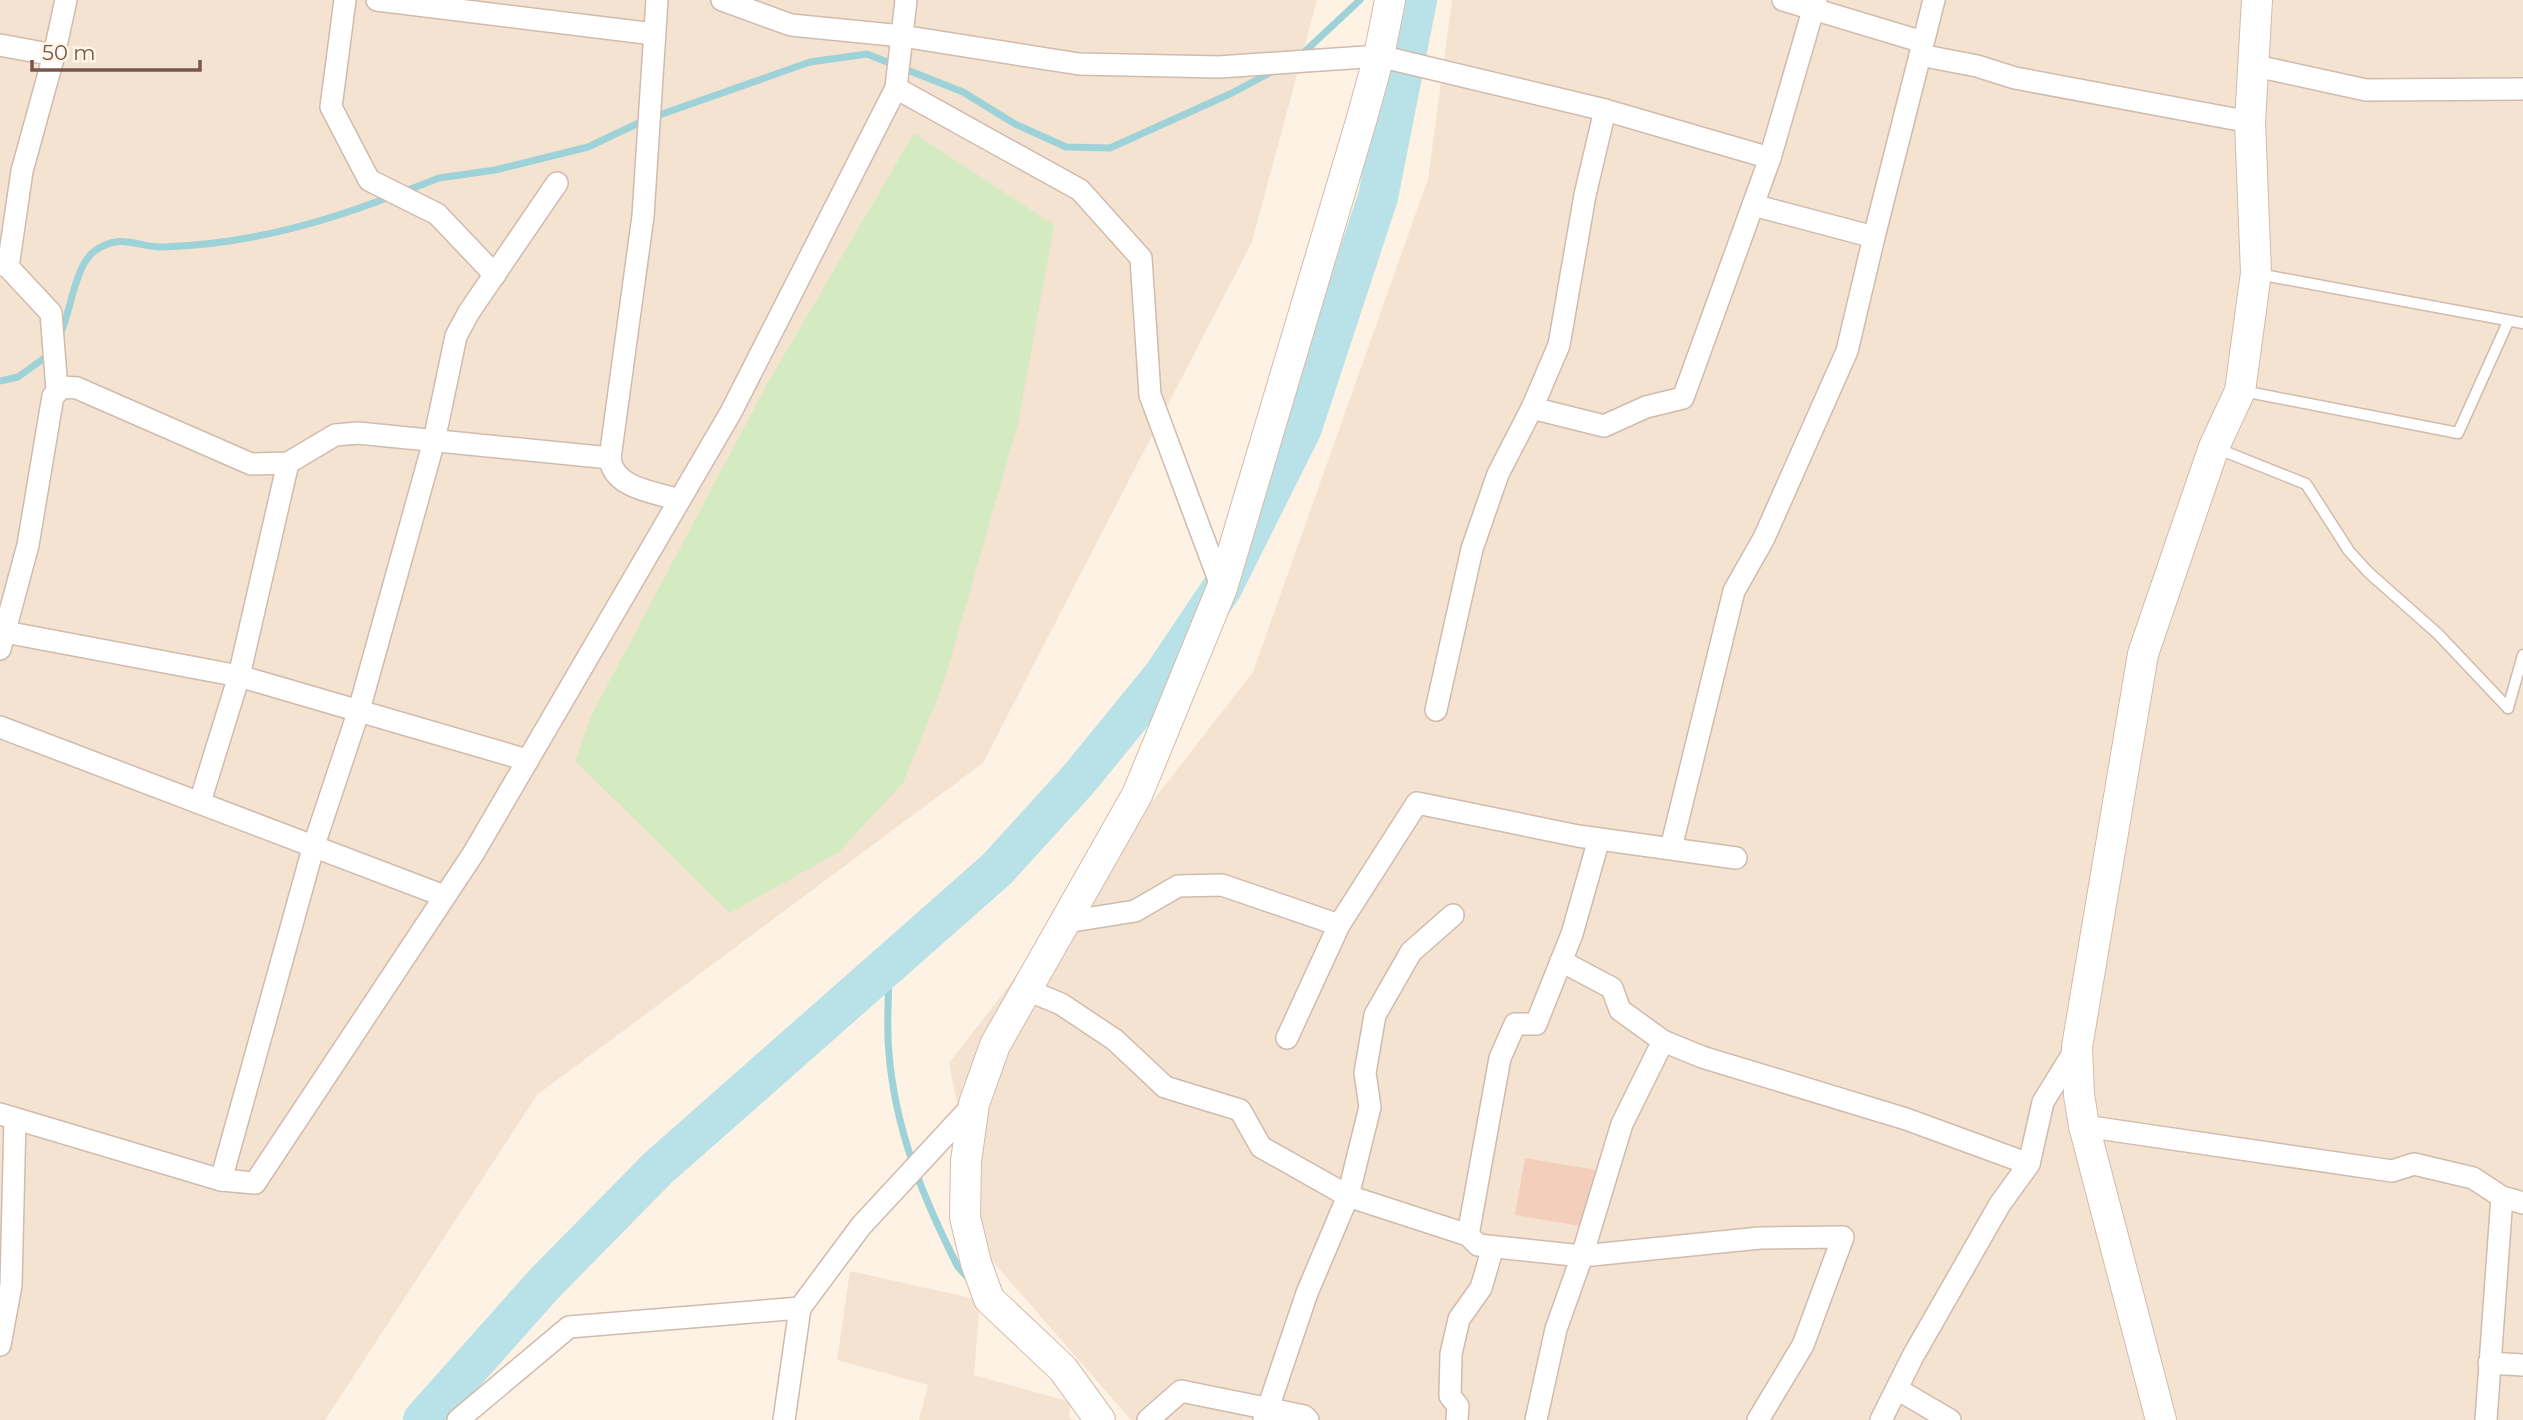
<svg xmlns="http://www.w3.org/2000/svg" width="2523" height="1420" viewBox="0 0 2523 1420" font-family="Montserrat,sans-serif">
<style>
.residential{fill:#f5e3d2}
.green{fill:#d4ebc2}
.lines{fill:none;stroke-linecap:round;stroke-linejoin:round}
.stream{stroke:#9ed2d9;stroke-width:7}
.river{stroke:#b8e2e7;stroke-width:40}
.building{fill:#f3cfbb}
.lane-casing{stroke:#d0bbad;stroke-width:13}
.street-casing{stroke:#d0bbad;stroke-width:24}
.secondary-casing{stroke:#d4bbaa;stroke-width:32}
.lane{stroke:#fff;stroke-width:10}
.street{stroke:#fff;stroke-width:21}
.secondary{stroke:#fff;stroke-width:30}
</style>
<rect width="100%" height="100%" fill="#fdf2e4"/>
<!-- residential -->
<g class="residential">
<polygon points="0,0 1317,0 1252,242 983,763 537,1095 325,1420 0,1420"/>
<polygon points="1452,0 2523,0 2523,1420 1131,1420 988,1256 949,1063 1253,672 1428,179"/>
<polygon points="850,1271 980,1300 974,1375 1071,1402 1069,1417 1072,1420 919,1420 928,1385 837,1360"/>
</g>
<!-- green -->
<polygon class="green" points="914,133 1054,225 1018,424 943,685 903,783 839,852 730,913 575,761 592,714 766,386"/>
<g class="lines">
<!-- stream -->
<g class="stream">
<polyline points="1300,56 1360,0"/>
<polyline points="403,192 439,178 495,170 588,147 645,120 810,62 867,54 963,92 1015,124 1066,147 1110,148 1232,93 1275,70"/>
<path d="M59,337C71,314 74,264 96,250C123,232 138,248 163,247C241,245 320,224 392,196"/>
<polyline points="0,381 18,377 50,354"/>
<path d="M889,967C889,995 886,1025 889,1053C895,1130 924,1200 958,1267L969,1279"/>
</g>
<!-- river -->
<polyline class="river" points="423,1420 544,1284 658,1168 997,869 1078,780 1163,676 1222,588 1302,428 1378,197 1417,0"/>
</g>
<!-- building -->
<polygon class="building" points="1525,1158 1596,1170 1587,1227 1515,1215"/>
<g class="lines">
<defs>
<g id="lane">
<polyline points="2258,274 2523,323"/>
<polyline points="2243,391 2458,433 2508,322"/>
<polyline points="2216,448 2306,484 2349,551 2368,572 2438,634 2508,708"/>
<polyline points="2508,708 2523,655"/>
</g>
<g id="street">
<polyline points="345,0 331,107 369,180 437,214 495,275"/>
<polyline points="377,0 654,34"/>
<path d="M657,0L643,216L610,458C613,489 656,492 679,500"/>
<polyline points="722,0 791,25 902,36 1079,64 1219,67 1379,56 1605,110 1770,158"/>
<polyline points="1783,0 1923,42"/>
<polyline points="0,45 54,55"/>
<polyline points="1920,55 1977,66 2015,78 2250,122"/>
<polyline points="2252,65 2366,90 2523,89"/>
<polyline points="896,88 1080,190 1141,258 1150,395 1222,588"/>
<polyline points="1874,237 1934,0"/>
<polyline points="0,264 8,267 51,313 57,390"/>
<polyline points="8,267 22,171 54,55 66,0"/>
<polyline points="1532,408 1604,426 1646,407 1683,398 1770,158 1816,0"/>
<polyline points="0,631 239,676 527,760"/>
<polyline points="0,649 28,545 53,396 63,387 77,388 251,464 288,463 335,435 358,433 610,458"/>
<polyline points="1436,710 1472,549 1498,474 1532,408 1559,345 1585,195 1605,110"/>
<polyline points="0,727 444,896"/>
<polyline points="200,802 239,676 288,463"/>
<polyline points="1671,848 1734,591 1764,538 1847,351 1874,237 1753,205"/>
<polyline points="1066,922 1135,911 1178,886 1222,885 1339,925 1417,803 1578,836 1736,858"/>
<polyline points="1561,961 1612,988 1620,1010 1663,1041 1702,1057 1906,1119 2029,1164"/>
<polyline points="1027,990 1061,1004 1115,1040 1165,1087 1240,1110 1261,1147 1348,1196 1468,1235 1478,1245 1582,1256 1760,1238 1843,1237 1803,1345 1758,1420"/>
<polyline points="1287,1038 1339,925"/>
<polyline points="0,1114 221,1180 255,1183 473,854 731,412 896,88 906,0"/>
<polyline points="2084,1126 2392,1171 2414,1164 2473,1178 2502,1197 2523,1203"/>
<polyline points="221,1180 314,845 359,710 434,441 456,336 469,312 557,183"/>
<polyline points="1468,1235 1500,1058 1515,1024 1536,1024 1572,934 1599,839"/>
<polyline points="0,1345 11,1285 15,1119"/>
<polyline points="2489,1363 2523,1365"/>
<polyline points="1897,1389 1950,1420"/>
<polyline points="458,1420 569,1327 800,1308 861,1226 974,1104"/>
<polyline points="784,1420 800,1308"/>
<polyline points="1148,1420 1181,1391 1304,1416 1308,1420"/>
<polyline points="1264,1420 1307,1293 1348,1196 1370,1107 1365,1073 1375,1015 1411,952 1453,915"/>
<polyline points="1457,1420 1458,1406 1450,1396 1451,1354 1459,1319 1481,1288 1493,1247"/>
<polyline points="1536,1420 1556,1329 1582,1256 1622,1124 1663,1041"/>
<polyline points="1881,1420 1913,1356 2000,1204 2029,1164 2043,1102 2077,1047"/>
<polyline points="2486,1420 2502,1197"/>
</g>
<g id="secondary">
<polyline points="1100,1420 1063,1369 989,1299 976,1263 965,1217 966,1161 974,1104 995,1045 1137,795 1222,588 1362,118 1379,56 1390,0"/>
<polyline points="2161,1420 2084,1126 2079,1095 2077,1047 2143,654 2214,447 2240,391 2256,273 2250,122 2257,0"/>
</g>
</defs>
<!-- lane casing -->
<use href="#lane" class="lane-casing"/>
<!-- street casing -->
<use href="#street" class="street-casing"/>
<!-- secondary casing -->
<use href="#secondary" class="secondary-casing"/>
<!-- lane -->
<use href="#lane" class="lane"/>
<!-- street -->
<use href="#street" class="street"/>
<!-- secondary -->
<use href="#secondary" class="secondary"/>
</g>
<!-- scale -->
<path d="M32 60v10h168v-10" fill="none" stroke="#765749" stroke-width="3.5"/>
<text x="42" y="60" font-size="21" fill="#765749" stroke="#fff6ea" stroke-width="5" paint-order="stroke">50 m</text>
</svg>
